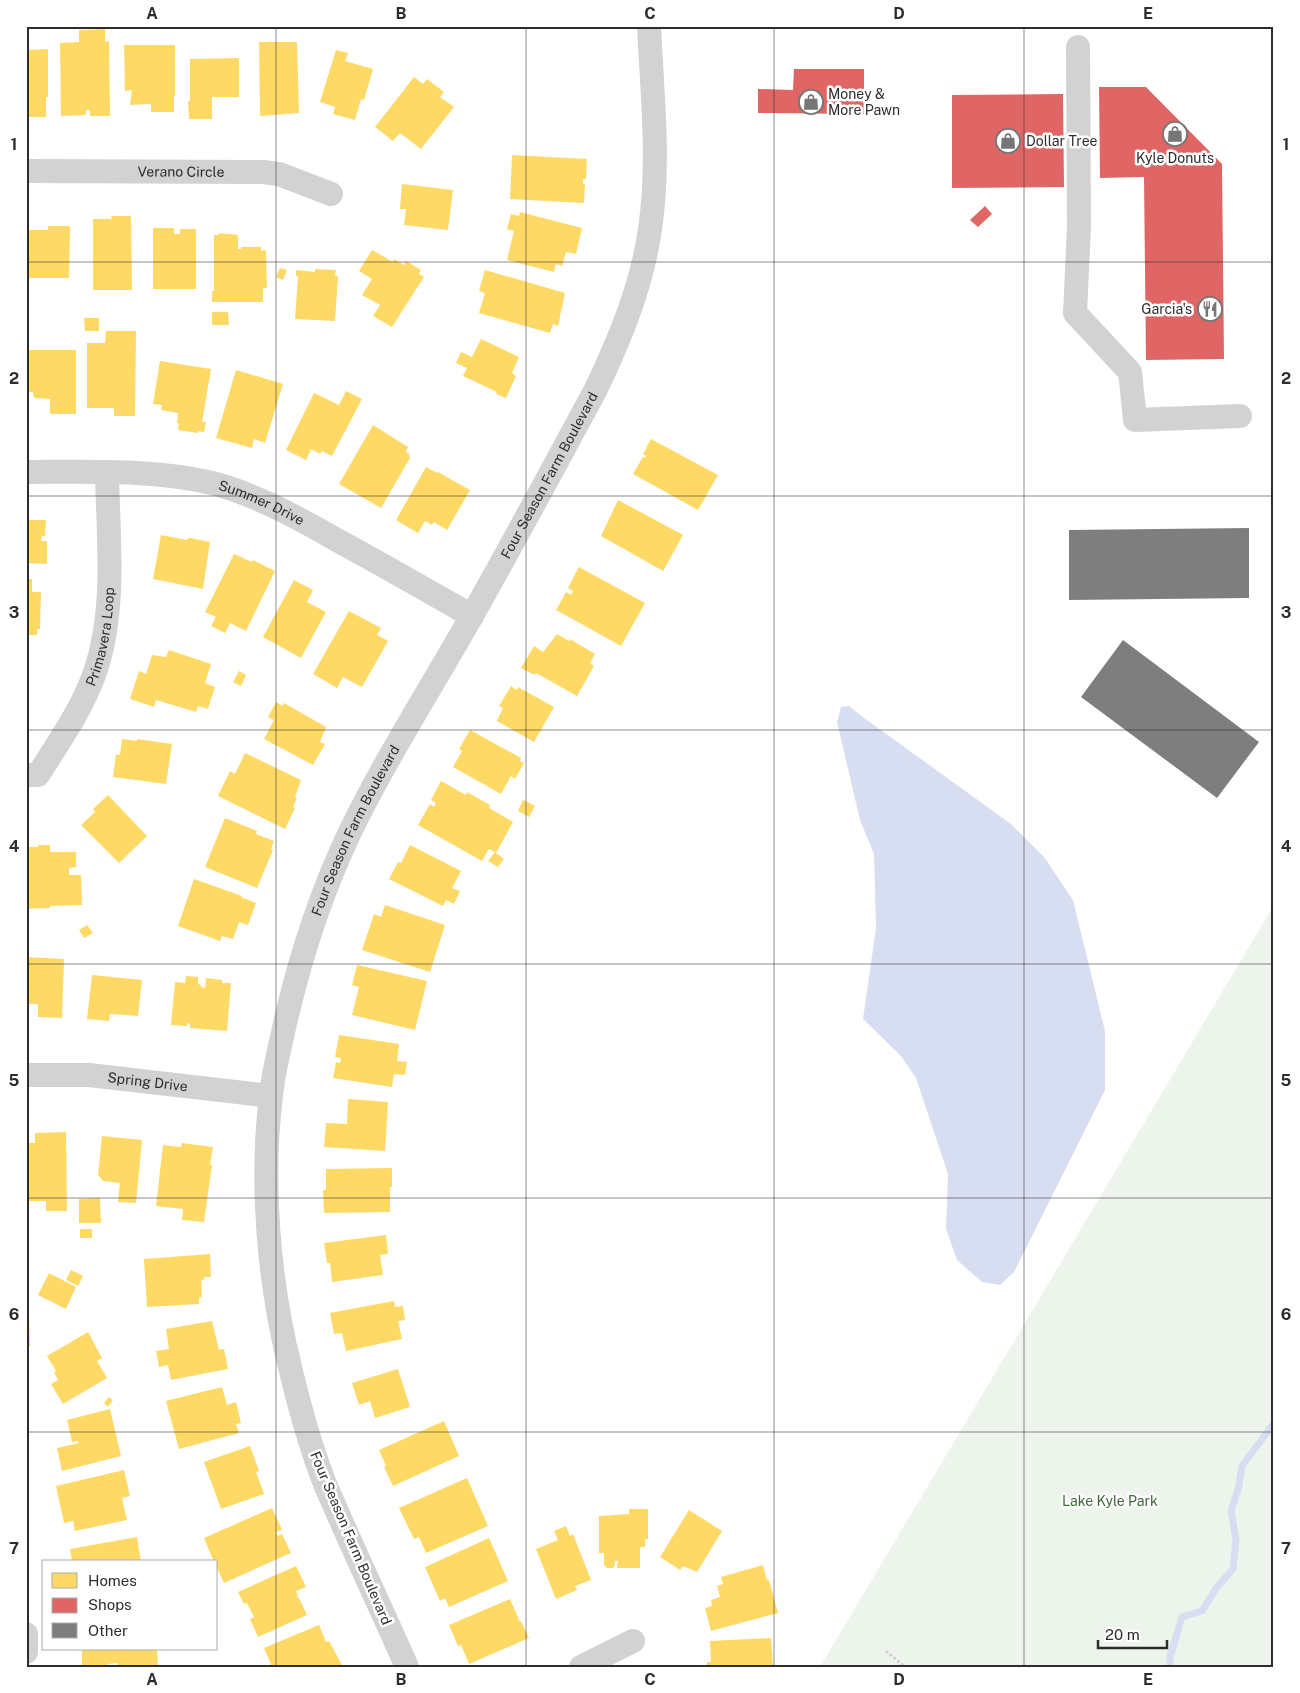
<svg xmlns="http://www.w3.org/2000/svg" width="1300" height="1693" viewBox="0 0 1300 1693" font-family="'Public Sans',sans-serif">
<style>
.green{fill:#ecf4eb}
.water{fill:#d7def1}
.homes{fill:#ffd966}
.shops{fill:#e06666}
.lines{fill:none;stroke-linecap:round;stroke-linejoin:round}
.stream{stroke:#d7def1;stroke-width:7}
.building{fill:#7e7e7e}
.path{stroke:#d2d2d2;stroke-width:3;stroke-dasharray:2.5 2.5;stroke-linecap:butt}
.minor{stroke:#d2d2d2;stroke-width:24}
.grid{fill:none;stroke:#2d2d2d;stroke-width:1;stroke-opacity:0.55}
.labels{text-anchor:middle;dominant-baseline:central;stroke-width:5;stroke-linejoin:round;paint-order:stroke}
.poi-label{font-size:14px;fill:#2d2d2d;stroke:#fff;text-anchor:start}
.street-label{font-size:14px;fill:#2d2d2d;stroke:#fff}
.park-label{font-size:14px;fill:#40683b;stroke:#fff}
.neatline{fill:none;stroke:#2d2d2d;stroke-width:2}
.grid-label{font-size:16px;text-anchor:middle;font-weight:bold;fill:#2d2d2d}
</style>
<rect width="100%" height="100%" fill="#fff"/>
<!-- green -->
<polygon class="green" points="1274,905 1274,1667 820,1667 842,1630"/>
<!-- water -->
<polygon class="water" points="849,706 860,715 1011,824 1044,857 1073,900 1105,1031 1105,1090 1014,1272 1000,1285 982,1282 957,1260 946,1229 948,1174 916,1078 901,1056 863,1019 876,928 874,854 860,820 837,722 841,707"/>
<!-- homes -->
<g class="homes">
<polygon points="105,29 105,42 109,41 110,116 90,116 90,110 86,110 86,115 61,116 60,43 79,42 79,30"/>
<polygon points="259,42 297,42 299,113 260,116"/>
<polygon points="124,45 175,45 175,96 174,96 174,112 151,112 151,104 130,105 132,90 125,91"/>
<polygon points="48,49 48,97 46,97 46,117 26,117 26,50"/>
<polygon points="336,50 348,53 345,61 373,69 364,100 361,99 355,120 333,114 335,107 320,102"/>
<polygon points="239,58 239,97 212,97 212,119 189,119 188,101 190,101 190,59"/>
<polygon points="414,77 423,84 427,79 444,92 440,97 454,107 421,149 400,133 393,141 375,127"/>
<polygon points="512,155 587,159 586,179 583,179 583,184 585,184 584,203 510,199"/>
<polygon points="402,184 453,190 448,230 404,225 406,209 400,209"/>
<polygon points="520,212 582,228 576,254 566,252 562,266 556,264 554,272 507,260 514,231 507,229 511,214 519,216"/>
<polygon points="111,216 131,216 132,290 93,290 93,219 112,219"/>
<polygon points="48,226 70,226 69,278 29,278 29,230 48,230"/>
<polygon points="153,228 174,228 174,234 180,234 180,229 196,229 196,289 153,289"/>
<polygon points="219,233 238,235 238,249 241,249 241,247 261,247 261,251 266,250 267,288 263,288 263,302 212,302 212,291 214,291 214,235 219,235"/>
<polygon points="372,250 393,262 394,259 404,265 406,261 421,270 419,274 424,277 392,327 373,316 380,305 362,295 372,279 359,271"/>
<polygon points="280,268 287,270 283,280 276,277"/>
<polygon points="315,269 336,270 335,276 338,276 335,321 295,319 298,276 296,276 296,270 315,272"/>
<polygon points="485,270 565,293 558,326 553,324 550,333 479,313 485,293 479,291"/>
<polygon points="212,312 228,312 229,325 212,325"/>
<polygon points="84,318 99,318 99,331 85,331"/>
<polygon points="106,331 136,331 135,416 114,416 114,408 87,408 87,343 105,343"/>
<polygon points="481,339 519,357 512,373 516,376 506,398 496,394 497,392 463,376 467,368 456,363 461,352 472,357"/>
<polygon points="26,350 76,350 76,414 50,414 50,399 34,398 33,392 26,392"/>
<polygon points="160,361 211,369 202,422 206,422 204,432 198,431 198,433 178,430 179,423 177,423 178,413 161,410 162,405 153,404"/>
<polygon points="236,370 283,384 265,443 254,439 252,448 216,438"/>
<polygon points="346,391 362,399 332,456 322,451 320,454 311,449 306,460 286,450 314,393 339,405"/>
<polygon points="373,425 408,447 406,452 409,454 410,458 381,508 339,484"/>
<polygon points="651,439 718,475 698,510 633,474 643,457 645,458 646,456 643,454"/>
<polygon points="426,467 437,473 438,472 470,490 447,530 434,522 432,525 425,521 418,533 396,520"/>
<polygon points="618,500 683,535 663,571 601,536"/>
<polygon points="26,520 46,520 45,536 42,536 41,541 47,541 47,564 26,563"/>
<polygon points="161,535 187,540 188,538 190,538 210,542 203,589 153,579"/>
<polygon points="234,554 252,562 253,560 275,571 246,631 230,623 225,633 211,626 216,617 205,612"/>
<polygon points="579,567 645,603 621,646 556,610 566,592 571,595 573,591 568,588"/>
<polygon points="26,579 32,579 32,592 41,592 40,629 37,629 37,635 26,635"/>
<polygon points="294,580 313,590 307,602 326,612 301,658 263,637"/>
<polygon points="349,611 381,628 377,635 388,641 362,687 343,677 337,688 313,674"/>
<polygon points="557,634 569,641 570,639 595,654 590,663 594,666 577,696 536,673 535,675 521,668 534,646 543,652"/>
<polygon points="169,650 211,664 205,683 215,687 208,709 198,706 196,712 156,700 154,707 130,699 139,671 146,674 152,655 166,657"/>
<polygon points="239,671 246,675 241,686 233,682"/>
<polygon points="511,686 516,690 518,687 554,707 534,742 497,721 503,708 499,706"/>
<polygon points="276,702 283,706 284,703 326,727 320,742 325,744 313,765 264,739 274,720 268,717"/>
<polygon points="470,730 521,758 520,761 524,763 515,779 511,776 501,794 453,767 462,751 459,749"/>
<polygon points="122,739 137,741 137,739 172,744 166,784 113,777 116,754 120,755"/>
<polygon points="245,753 301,780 295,797 297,798 293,807 295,808 285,829 218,796 230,771 235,774"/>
<polygon points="441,781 466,795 467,792 490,805 489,808 513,822 496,853 504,859 498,867 488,861 495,852 489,849 482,861 418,825 430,804 434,807 436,803 431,800"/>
<polygon points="108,795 147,836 119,863 81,825 95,812 93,809"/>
<polygon points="523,800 535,806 529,817 518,811"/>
<polygon points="225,818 257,831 256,834 274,841 271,849 273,850 257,888 205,867"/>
<polygon points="38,845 50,845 50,852 76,852 76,867 69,868 69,875 81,875 82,905 50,906 50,908 26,909 26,847 38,847"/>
<polygon points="410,845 461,871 452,888 460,891 454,904 446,900 443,906 389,879 398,862 401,863"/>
<polygon points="194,879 242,896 241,897 256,903 248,925 239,922 233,939 222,936 220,941 178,926"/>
<polygon points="385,905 445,925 430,972 362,950 374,914 381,917"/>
<polygon points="87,925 93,933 84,938 79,930"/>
<polygon points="26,957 64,959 62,1018 38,1017 38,1004 26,1004"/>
<polygon points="357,965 427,981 415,1030 352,1015 359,987 352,985"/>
<polygon points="92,975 142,980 138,1016 110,1014 109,1021 87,1019"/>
<polygon points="186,976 198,977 198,984 201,985 201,987 205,988 206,978 222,980 222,983 231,983 227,1031 190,1028 190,1024 187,1023 187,1026 171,1025 175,982 185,983"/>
<polygon points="339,1035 399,1044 397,1061 407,1062 405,1075 394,1074 392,1087 333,1078 336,1062 340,1063 341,1058 335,1057"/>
<polygon points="348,1099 388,1102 385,1151 324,1147 326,1123 347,1124"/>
<polygon points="66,1132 67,1211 46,1211 46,1201 26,1201 26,1143 35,1143 35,1133"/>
<polygon points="102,1136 142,1140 136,1203 118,1202 120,1183 103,1181 98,1175"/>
<polygon points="182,1143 213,1147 210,1165 212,1165 204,1222 182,1220 183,1209 156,1206 163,1145 181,1147"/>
<polygon points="392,1168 392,1187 390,1187 390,1212 324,1213 323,1190 326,1190 326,1169"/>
<polygon points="100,1198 101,1223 79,1223 79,1199"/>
<rect x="80" y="1229" width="12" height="9"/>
<polygon points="386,1235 388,1254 380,1255 383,1275 332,1282 330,1263 327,1263 324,1243"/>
<polygon points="210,1254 211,1277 204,1277 204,1280 201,1280 202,1297 199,1298 199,1304 147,1307 144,1259"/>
<polygon points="71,1270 83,1276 78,1286 66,1280"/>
<polygon points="49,1273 76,1287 66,1309 38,1295"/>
<polygon points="394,1301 395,1307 403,1306 405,1320 398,1321 402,1339 346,1351 342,1333 334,1334 330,1313"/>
<polygon points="26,1314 29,1314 30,1346 26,1346"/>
<polygon points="212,1321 219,1350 224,1349 228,1369 171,1380 168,1365 159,1367 156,1351 169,1349 166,1329"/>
<polygon points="88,1332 102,1358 97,1361 107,1378 63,1404 51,1384 58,1380 54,1372 56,1371 47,1356"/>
<polygon points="398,1369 410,1407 375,1418 370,1401 359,1405 352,1383"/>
<polygon points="222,1387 227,1405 236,1402 241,1423 236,1424 239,1433 179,1449 166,1401"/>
<polygon points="109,1397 113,1400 108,1407 104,1403"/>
<polygon points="110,1409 121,1456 62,1471 57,1448 79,1443 78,1441 72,1442 67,1420"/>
<polygon points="444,1421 459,1456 393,1486 384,1467 386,1466 379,1450"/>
<polygon points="250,1446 259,1471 256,1472 264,1494 221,1509 204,1462"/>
<polygon points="124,1470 130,1496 122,1498 127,1520 75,1531 73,1521 64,1523 56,1486"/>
<polygon points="467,1478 488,1526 426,1553 419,1537 414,1539 399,1508"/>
<polygon points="272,1508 282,1530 276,1532 278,1536 282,1534 291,1553 224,1583 216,1566 216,1562 214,1562 204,1538"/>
<polygon points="629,1509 648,1509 648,1539 645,1539 645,1547 640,1547 640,1568 617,1568 618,1561 615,1561 615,1565 613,1568 607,1568 604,1565 604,1553 599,1553 599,1516 629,1514"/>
<polygon points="689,1510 722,1531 697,1572 683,1566 680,1570 660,1557"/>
<polygon points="566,1526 570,1536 573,1534 591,1580 575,1586 577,1590 556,1599 536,1549 558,1540 554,1531"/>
<polygon points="137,1537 141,1562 72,1562 70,1549"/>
<polygon points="489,1538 508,1581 449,1607 445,1598 440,1601 425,1567"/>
<polygon points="763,1565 767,1580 769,1580 778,1613 711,1631 705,1608 712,1606 711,1600 720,1597 717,1586 723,1584 721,1577"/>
<polygon points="296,1566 306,1587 296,1591 298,1596 296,1597 299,1598 307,1615 258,1637 250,1619 254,1617 247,1603 244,1604 238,1592"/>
<polygon points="510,1599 520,1622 521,1621 529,1638 469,1664 461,1645 458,1646 449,1625"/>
<polygon points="319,1625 326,1642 329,1641 343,1667 272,1667 264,1648"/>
<polygon points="771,1638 773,1667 707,1667 707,1662 711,1662 710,1641"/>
<polygon points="82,1649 157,1649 158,1667 118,1667 117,1663 108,1664 107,1667 82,1667"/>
</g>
<!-- shops -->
<g class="shops">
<polygon points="794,69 864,69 864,114 758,113 758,89 793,90"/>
<polygon points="1099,87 1146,87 1222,164 1224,359 1146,360 1144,177 1100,178"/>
<polygon points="1063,94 1064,187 952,188 952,95"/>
<polygon points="985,206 992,214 978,227 970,220"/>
</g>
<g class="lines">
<!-- stream -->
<polyline class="stream" points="1170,1667 1170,1657 1182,1617 1202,1611 1217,1587 1233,1569 1236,1539 1231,1511 1239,1486 1242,1466 1274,1423"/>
</g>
<!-- building -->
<g class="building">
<polygon points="1249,528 1249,598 1069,600 1069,530"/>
<polygon points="1123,640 1259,742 1217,798 1081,697"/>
</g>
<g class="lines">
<!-- path -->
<polyline class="path" points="886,1651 905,1667"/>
<!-- minor -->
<g class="minor">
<polyline points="1078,47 1079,227 1075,313 1130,372 1135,420 1240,416"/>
<path id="s1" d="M26,171L263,172L279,174L331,194"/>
<path id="s2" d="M26,472C88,472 151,469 212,483C259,495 303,521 346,545C388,568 430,592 472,616"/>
<path id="s3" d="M26,775H38C58,743 81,711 94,675C117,611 108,538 107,472"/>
<path id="s4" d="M26,1075H89L271,1096"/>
<polyline points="26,1634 26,1652"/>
<path id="s5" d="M407,1667C380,1606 351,1545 325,1484C311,1448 300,1409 291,1371C269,1285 260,1185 271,1096C273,1074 279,1051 284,1028C299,961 320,895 350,832C383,764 424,699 462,633C508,553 551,472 595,391C620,339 642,286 650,229C660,162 652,93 649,26"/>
<polyline points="581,1667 633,1641"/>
</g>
</g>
<!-- grid -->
<path class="grid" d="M276,26V1667M526,26V1667M774,26V1667M1024,26V1667M26,262H1274M26,496H1274M26,730H1274M26,964H1274M26,1198H1274M26,1432H1274"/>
<!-- icons -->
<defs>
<symbol id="shop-ring" viewBox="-11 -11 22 22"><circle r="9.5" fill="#fff" stroke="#767676" stroke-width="1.5"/><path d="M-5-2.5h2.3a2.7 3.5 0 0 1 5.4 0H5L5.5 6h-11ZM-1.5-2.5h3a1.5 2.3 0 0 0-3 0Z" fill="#767676"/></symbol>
<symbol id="restaurant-ring" viewBox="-11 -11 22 22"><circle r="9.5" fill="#fff" stroke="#767676" stroke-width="1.5"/><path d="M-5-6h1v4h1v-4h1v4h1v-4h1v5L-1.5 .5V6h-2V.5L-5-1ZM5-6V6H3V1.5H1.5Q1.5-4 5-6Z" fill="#767676"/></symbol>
</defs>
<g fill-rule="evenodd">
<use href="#shop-ring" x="797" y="88" width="28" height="28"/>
<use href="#shop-ring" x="1161" y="120" width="28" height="28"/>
<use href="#shop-ring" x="994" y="127" width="28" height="28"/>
<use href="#restaurant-ring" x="1196" y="295" width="28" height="28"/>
</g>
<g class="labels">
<!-- poi labels -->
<g class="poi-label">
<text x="828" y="94">Money &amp;<tspan x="828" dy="16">More Pawn</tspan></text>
<text x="1026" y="141">Dollar Tree</text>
<text x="1175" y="158" text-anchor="middle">Kyle Donuts</text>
<text x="1192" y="309" text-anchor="end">Garcia's</text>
</g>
<!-- street labels -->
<g class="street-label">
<text stroke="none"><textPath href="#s1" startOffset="155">Verano Circle</textPath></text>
<text stroke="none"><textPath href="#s5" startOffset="1281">Four Season Farm Boulevard</textPath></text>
<text stroke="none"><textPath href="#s2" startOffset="240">Summer Drive</textPath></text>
<text stroke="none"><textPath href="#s3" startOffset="166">Primavera Loop</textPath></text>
<text stroke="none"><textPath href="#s5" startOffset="876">Four Season Farm Boulevard</textPath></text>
<text stroke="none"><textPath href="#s4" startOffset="122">Spring Drive</textPath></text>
<text transform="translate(351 1538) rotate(67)">Four Season Farm Boulevard</text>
</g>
<!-- park labels -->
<g class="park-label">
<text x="1110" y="1501">Lake Kyle Park</text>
</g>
</g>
<!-- border -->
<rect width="1300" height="1693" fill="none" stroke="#ffffff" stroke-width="55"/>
<!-- legend -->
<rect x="42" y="1560" width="175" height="90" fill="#ffffff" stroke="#ababab"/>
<rect x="52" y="1573" width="25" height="15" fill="#ffd966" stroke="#ababab"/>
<text x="88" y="1586" font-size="15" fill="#2d2d2d">Homes</text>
<rect x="52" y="1598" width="25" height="15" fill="#e06666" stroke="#ababab"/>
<text x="88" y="1610" font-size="15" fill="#2d2d2d">Shops</text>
<rect x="52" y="1623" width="25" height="15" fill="#7e7e7e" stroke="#ababab"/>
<text x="88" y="1636" font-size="15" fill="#2d2d2d">Other</text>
<!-- scale -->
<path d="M1098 1640v8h69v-8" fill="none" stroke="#2d2d2d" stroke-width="2.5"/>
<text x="1105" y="1640" font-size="15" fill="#2d2d2d" stroke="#ffffff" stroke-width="4" paint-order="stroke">20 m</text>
<rect x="28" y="28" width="1244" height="1638" class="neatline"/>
<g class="grid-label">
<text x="152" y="19">A</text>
<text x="401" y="19">B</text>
<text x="650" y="19">C</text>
<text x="899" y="19">D</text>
<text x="1148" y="19">E</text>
<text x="14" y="150">1</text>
<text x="1286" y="150">1</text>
<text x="14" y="384">2</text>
<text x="1286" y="384">2</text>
<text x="14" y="618">3</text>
<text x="1286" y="618">3</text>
<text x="14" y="852">4</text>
<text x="1286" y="852">4</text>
<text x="14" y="1086">5</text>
<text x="1286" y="1086">5</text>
<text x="14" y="1320">6</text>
<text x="1286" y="1320">6</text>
<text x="14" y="1554">7</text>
<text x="1286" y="1554">7</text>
<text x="152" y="1685">A</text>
<text x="401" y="1685">B</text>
<text x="650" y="1685">C</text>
<text x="899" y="1685">D</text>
<text x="1148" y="1685">E</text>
</g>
</svg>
